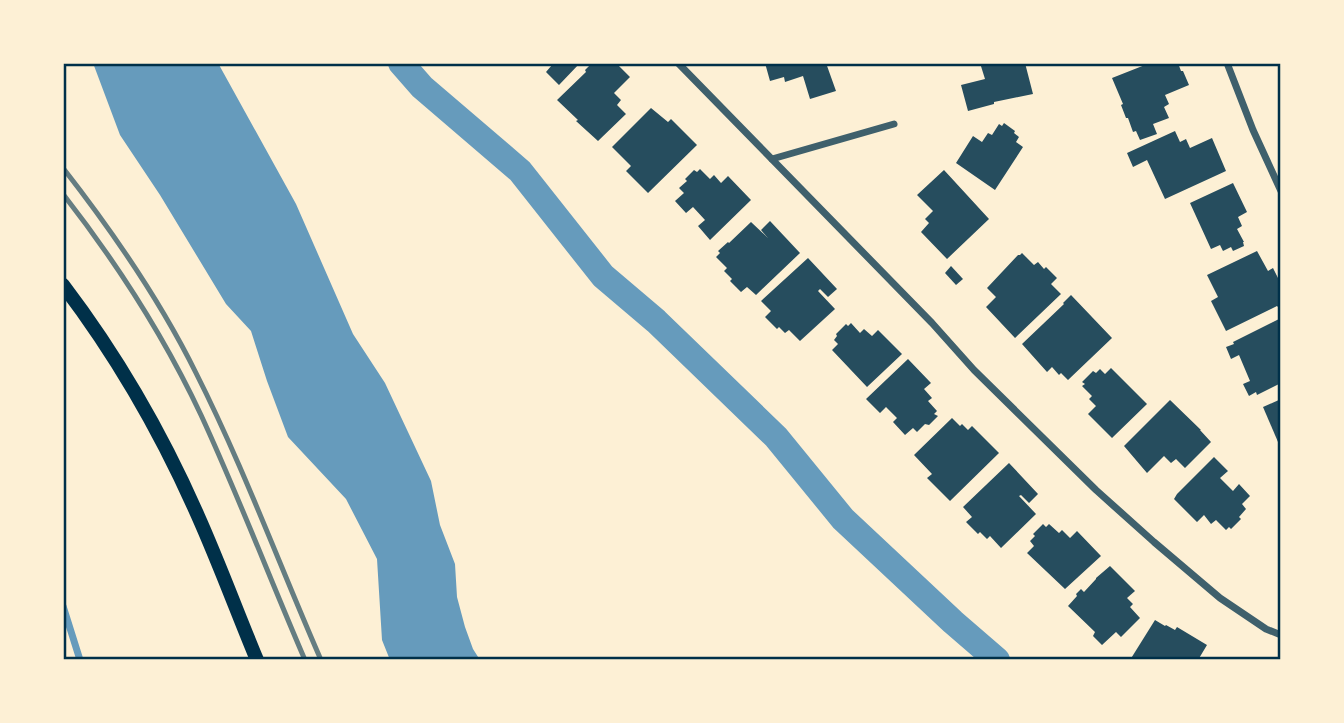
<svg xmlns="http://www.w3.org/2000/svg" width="1344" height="723" viewBox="0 0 1344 723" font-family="'Open Sans',sans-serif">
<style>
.water{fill:#669bbc}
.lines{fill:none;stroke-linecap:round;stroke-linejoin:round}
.stream{stroke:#669bbc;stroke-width:7}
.canal{stroke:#669bbc;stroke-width:26}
.building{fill:#264d5e}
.minor{stroke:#3f606c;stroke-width:7}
.secondary{stroke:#003049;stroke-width:14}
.rail{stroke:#657d81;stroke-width:5}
.neatline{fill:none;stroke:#003049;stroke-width:2.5}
</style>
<rect width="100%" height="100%" fill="#fdf0d5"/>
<!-- water -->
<polygon class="water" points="93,63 218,63 296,204 353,334 385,383 431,481 440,525 455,564 457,597 465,627 473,649 480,660 390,660 382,640 377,559 346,499 288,437 267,381 251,331 226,304 160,195 120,135"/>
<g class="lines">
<!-- stream -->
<polyline class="stream" points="63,606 80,660"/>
<!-- canal -->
<polyline class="canal" points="401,63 422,87 520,171 603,276 656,321 776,437 843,519 953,622 997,660"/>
</g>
<!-- building -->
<g class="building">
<polygon points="550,63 580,63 559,85 546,72 552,65"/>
<polygon points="592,63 616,63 630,77 614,93 621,100 617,105 626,114 598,141 576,121 578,120 557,100 586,72 585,70"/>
<polygon points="765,63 826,63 836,91 810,99 803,76 785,82 784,77 770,81"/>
<polygon points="980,63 1025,63 1033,94 994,102 994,104 968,111 961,85 985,79"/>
<polygon points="1150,63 1178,63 1181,71 1183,71 1189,85 1165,95 1169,104 1164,107 1169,118 1153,124 1157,134 1140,140 1136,131 1133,132 1128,118 1126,118 1121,105 1123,104 1112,78"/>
<polygon points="651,108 668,122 671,119 697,145 648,193 626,171 631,166 612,147"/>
<polygon points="1004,123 1015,131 1014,133 1019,137 1016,142 1023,147 995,190 956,163 973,136 982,142 988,133 992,135 999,124 1002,126"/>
<polygon points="1175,131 1180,142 1186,139 1190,148 1212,138 1226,171 1165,199 1147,160 1133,167 1127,153"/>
<polygon points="700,169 710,179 714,175 721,183 728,176 751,200 710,240 698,226 705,220 693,207 686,213 675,201 684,193 679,188 687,181 685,179 694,170 697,172"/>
<polygon points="944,170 989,219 947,259 921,232 929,223 925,219 933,211 917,195"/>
<polygon points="1233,183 1247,212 1238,217 1242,226 1237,229 1244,242 1243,242 1244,246 1233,251 1231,247 1223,251 1220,245 1211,249 1190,203"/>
<polygon points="770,221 800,253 756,295 747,287 741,292 730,281 732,279 724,271 727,268 716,257 720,253 718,251 728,242 729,243 751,222 768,238 761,230"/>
<polygon points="1257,251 1268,271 1273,268 1280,282 1281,305 1278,307 1277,306 1226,331 1211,301 1218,297 1207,275"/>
<polygon points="1022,253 1034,265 1038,262 1044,269 1046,267 1057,278 1051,284 1061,294 1015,338 986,307 996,297 987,288 1018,255 1020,255"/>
<polygon points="808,258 837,289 828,297 820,289 818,291 835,309 800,341 789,330 785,333 779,327 777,329 765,317 771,311 761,301"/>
<polygon points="951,266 963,279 956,285 945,273"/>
<polygon points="1071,295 1112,338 1068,380 1061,373 1059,375 1052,367 1047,372 1022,344 1064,304 1063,303"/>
<polygon points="1281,318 1281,383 1257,395 1256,392 1249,396 1243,384 1250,381 1239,355 1231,359 1226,347 1234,344 1233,342"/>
<polygon points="851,323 860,333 864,329 872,336 878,330 902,354 867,387 832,350 838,344 834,340 837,336 836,334 846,324 848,326"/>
<polygon points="908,359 931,383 924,389 932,398 928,401 937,411 934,414 938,416 929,425 925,424 917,432 913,428 905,435 893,422 897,418 886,407 880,413 866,399"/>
<polygon points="1111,368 1147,404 1112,438 1088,414 1096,406 1089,399 1092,396 1082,386 1085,384 1082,382 1093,371 1096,373 1100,369 1105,374"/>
<polygon points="1281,399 1281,449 1263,407"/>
<polygon points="1170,400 1201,430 1200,430 1211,442 1185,468 1176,459 1171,463 1164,456 1147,473 1124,446"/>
<polygon points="952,418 960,426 962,424 968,430 972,426 999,453 950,501 927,478 932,474 914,455"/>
<polygon points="1214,457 1228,471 1220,478 1233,491 1239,484 1250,496 1242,504 1246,509 1239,517 1241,519 1231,529 1229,527 1226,530 1216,520 1211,524 1204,515 1197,522 1174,499 1177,494"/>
<polygon points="1009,463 1038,494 1029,503 1021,495 1019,496 1036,514 1001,548 990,536 987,539 980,532 978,534 966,522 972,517 963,507"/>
<polygon points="1043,524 1046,527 1049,524 1059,533 1062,530 1070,538 1077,531 1101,556 1065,589 1027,553 1034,546 1030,541 1035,536 1033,534"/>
<polygon points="1110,566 1135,591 1127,598 1133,604 1130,607 1140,618 1121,637 1116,632 1102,645 1093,636 1095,632 1068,606 1077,596 1076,594 1081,589 1084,592 1096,579 1096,578"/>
<polygon points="1155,620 1165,626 1166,625 1175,630 1177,627 1207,645 1198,660 1130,660"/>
</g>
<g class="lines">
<!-- minor -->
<g class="minor">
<polyline points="678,63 932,323 974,370 1096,490 1154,542 1220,598 1266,629 1281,635"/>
<polyline points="1227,63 1253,130 1281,191"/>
<polyline points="772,159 894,124"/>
</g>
<!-- secondary -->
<path class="secondary" d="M63,285C117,356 162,434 198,516C219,563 237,612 257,660"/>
<!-- rail -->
<g class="rail">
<path d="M63,168C113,232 160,300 196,373C243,466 279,564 321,660"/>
<path d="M63,194C116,262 164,336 201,415C238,495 270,579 305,660"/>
</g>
</g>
<!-- border -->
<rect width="1344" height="723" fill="none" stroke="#fdf0d5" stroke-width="130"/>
<rect x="65" y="65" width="1214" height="593" class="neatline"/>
</svg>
